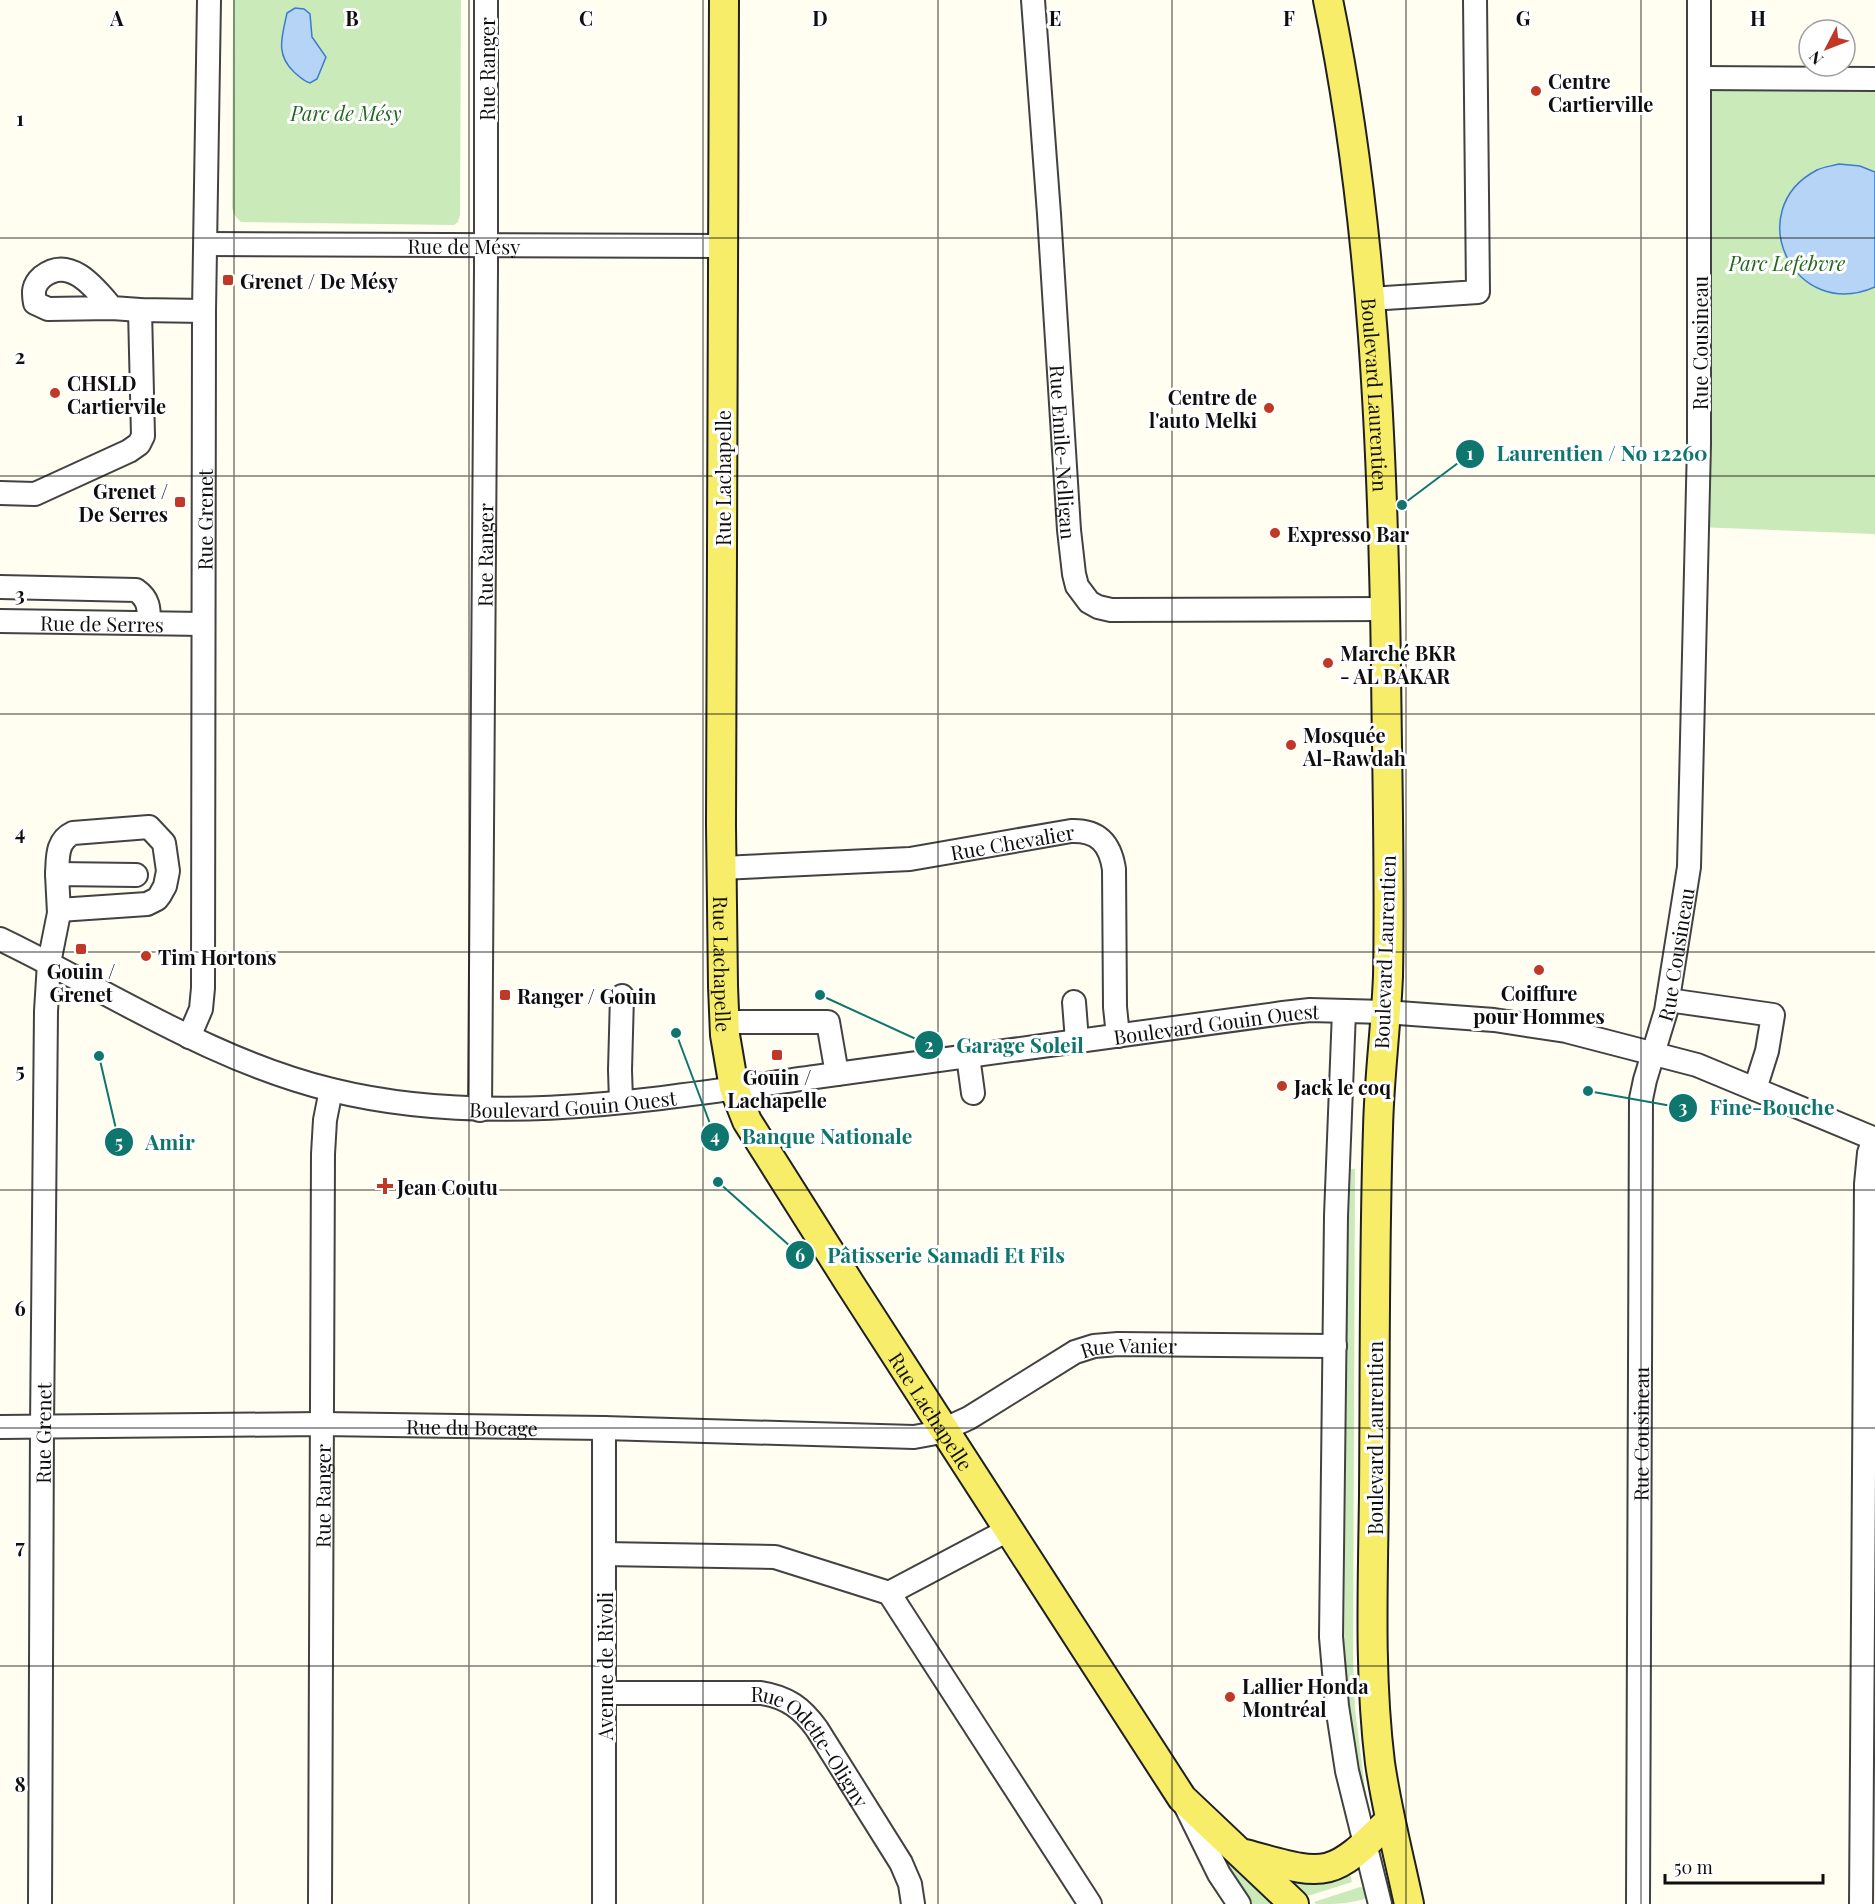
<svg xmlns="http://www.w3.org/2000/svg" width="1875" height="1904" viewBox="0 0 1875 1904" font-family="'Playfair Display',serif">
<style>
.green{fill:#cbeaba}
.water{fill:#b6d4f6;stroke:#3c7cce;stroke-width:1.5}
.lines{fill:none;stroke-linecap:round;stroke-linejoin:round}
.minor-casing{stroke:#424242;stroke-width:26}
.major-casing{stroke:#202020;stroke-width:32}
.minor{stroke:#fff;stroke-width:22}
.major{stroke:#f8ed68;stroke-width:28}
.grid{fill:none;stroke:#0f0f0f;stroke-width:1.5;stroke-opacity:0.55}
.poi-dot{fill:#c03826;stroke:#fff;stroke-width:2}
.labels{text-anchor:middle;dominant-baseline:central;stroke-width:6;stroke-linejoin:round;paint-order:stroke}
.street-label{font-size:20px;fill:#0f0f0f;stroke:#fff}
.poi-label{font-size:20px;font-weight:bold;fill:#0f0f0f;stroke:#fff;text-anchor:start}
.park-label{font-size:20px;font-style:italic;fill:#22681e;stroke:#fff}
.grid-label{font-size:20px;text-anchor:middle;font-weight:bold;fill:#0f0f0f;stroke:#fff;stroke-width:6;stroke-linejoin:round;paint-order:stroke}
.leader{fill:none;stroke:#0f766e;stroke-width:2}
.callout-dot{fill:#0f766e;stroke:#fff;stroke-width:2}
.mark-label{font-size:18px;text-anchor:middle;font-weight:bold;fill:#fff}
.callout-label{font-size:21px;text-anchor:middle;font-weight:bold;fill:#0f766e;stroke:#fff;stroke-width:6;stroke-linejoin:round;paint-order:stroke}
</style>
<rect width="100%" height="100%" fill="#fffef1"/>
<!-- green -->
<g class="green">
<polygon points="233,0 461,0 460,215 458,222 454,225 241,222 235,216 232,208"/>
<polygon points="1699,78 1875,79 1875,534 1697,527"/>
<polygon points="1351,1169 1355,1169 1353,1660 1355,1709 1366,1797 1366,1804 1363,1805 1350,1725 1344,1640 1348,1238"/>
<polygon points="1233,1865 1273,1904 1251,1904 1228,1869 1229,1866"/>
<polygon points="1349,1869 1352,1882 1311,1895 1307,1895 1290,1880"/>
<path d="M1360,1887L1365,1888L1368,1897C1355,1904 1332,1904 1316,1904L1314,1902Z"/>
</g>
<!-- water -->
<g class="water">
<path d="M295,8L304,9L310,14L312,37L326,57L317,79L310,83C303,81 300,77 294,72C275,54 282,37 287,13Z"/>
<path d="M1839,164L1860,166L1875,172V287C1794,323 1740,210 1817,170C1823,167 1832,166 1839,164Z"/>
</g>
<g class="lines">
<defs>
<g id="minor">
<path id="s1" d="M1033,0L1049,214L1069,530L1074,574L1077,586L1089,602L1098,607L1111,610L1385,609"/>
<polyline points="1699,78 1875,79"/>
<path id="s2" d="M206,244L722,246"/>
<polyline points="1370,299 1478,292 1475,0"/>
<path d="M112,308C95,288 70,255 42,277C33,285 33,292 35,303L48,309L112,308L140,310L204,311"/>
<polyline points="0,493 35,494 129,451 139,444 143,436 140,310"/>
<path d="M0,587L136,590C149,599 149,608 149,623"/>
<path id="s3" d="M0,621L203,624"/>
<path id="s4" d="M722,868L910,859L1071,831C1098,830 1110,843 1114,869L1115,1007L1118,1036"/>
<path d="M57,874C58,858 56,841 73,833L149,827L164,843L168,871L165,886L160,895L157,899L147,904L59,910"/>
<path id="s5" d="M0,939C110,992 213,1061 332,1090C490,1129 656,1099 815,1077C971,1056 1127,1034 1283,1013L1310,1010L1385,1012L1494,1020L1566,1031L1697,1065L1875,1139"/>
<polyline points="1668,1000 1773,1015 1767,1051 1755,1089"/>
<polyline points="1074,1002 1077,1041"/>
<polyline points="1344,1011 1336,1216 1331,1637 1337,1706 1347,1771 1380,1904"/>
<polyline points="725,1022 828,1022 837,1074"/>
<path id="s6" d="M189,1037L201,1009L203,988L204,311L209,0"/>
<polyline points="968,1056 973,1093"/>
<polyline points="621,1101 620,1070 622,996"/>
<path id="s7" d="M480,1110L486,269V0"/>
<path id="s8" d="M0,1427L322,1424L604,1428L914,1437L936,1433L969,1418L1075,1352L1094,1346L1118,1344L1335,1346"/>
<polyline points="604,1428 604,1904"/>
<polyline points="604,1554 775,1557 889,1593 1090,1904"/>
<polyline points="889,1593 1008,1530"/>
<path id="s9" d="M604,1693H761C787,1697 802,1708 817,1729L901,1863L910,1884L913,1904"/>
<polyline points="1186,1807 1219,1874 1239,1904"/>
<path id="s10" d="M40,1904L42,1427L46,1011L49,963L59,913L57,874L136,875"/>
<path id="s11" d="M320,1904L323,1154L325,1120L331,1090"/>
<path id="s12" d="M1638,1904L1641,1099L1645,1080L1666,1011L1689,867L1699,444V0"/>
<polyline points="1861,1904 1866,1184 1869,1153 1874,1139"/>
</g>
<g id="major">
<path id="s13" d="M724,0L721,825L723,986L725,1035L734,1088L747,1121L850,1284L1182,1798L1294,1904"/>
<path id="s14" d="M1328,0C1373,217 1383,448 1386,669C1387,771 1390,874 1388,976C1386,1027 1379,1078 1378,1129C1374,1251 1375,1373 1374,1494C1373,1583 1369,1674 1380,1763C1387,1811 1399,1857 1409,1904"/>
<path d="M1245,1854C1326,1876 1329,1881 1390,1820"/>
</g>
</defs>
<!-- minor casing -->
<use href="#minor" class="minor-casing"/>
<!-- major casing -->
<use href="#major" class="major-casing"/>
<!-- minor -->
<use href="#minor" class="minor"/>
<!-- major -->
<use href="#major" class="major"/>
</g>
<!-- grid -->
<path class="grid" d="M234,0V1904M469,0V1904M703,0V1904M938,0V1904M1172,0V1904M1406,0V1904M1641,0V1904M0,238H1875M0,476H1875M0,714H1875M0,952H1875M0,1190H1875M0,1428H1875M0,1666H1875"/>
<!-- markers -->
<g class="poi-dot">
<circle cx="1536" cy="91" r="6"/>
<rect x="222" y="274" width="12" height="12" rx="3"/>
<circle cx="55" cy="393" r="6"/>
<circle cx="1269" cy="408" r="6"/>
<rect x="174" y="496" width="12" height="12" rx="3"/>
<circle cx="1275" cy="533" r="6"/>
<circle cx="1328" cy="663" r="6"/>
<circle cx="1291" cy="745" r="6"/>
<rect x="75" y="943" width="12" height="12" rx="3"/>
<circle cx="146" cy="956" r="6"/>
<circle cx="1539" cy="970" r="6"/>
<rect x="499" y="989" width="12" height="12" rx="3"/>
<rect x="771" y="1049" width="12" height="12" rx="3"/>
<circle cx="1282" cy="1086" r="6"/>
<path d="M382 1177h6v6h6v6h-6v6h-6v-6h-6v-6h6z"/>
<circle cx="1230" cy="1697" r="6"/>
</g>
<g class="labels">
<!-- street labels -->
<g class="street-label">
<text transform="translate(486 69) rotate(-90)">Rue Ranger</text>
<text stroke="none"><textPath href="#s2" startOffset="258">Rue de Mésy</textPath></text>
<text transform="translate(1699 343) rotate(-90)">Rue Cousineau</text>
<text stroke="none"><textPath href="#s14" startOffset="398">Boulevard Laurentien</textPath></text>
<text stroke="none"><textPath href="#s1" startOffset="453">Rue Emile-Nelligan</textPath></text>
<text transform="translate(722 478) rotate(-90)">Rue Lachapelle</text>
<text stroke="none"><textPath href="#s6" startOffset="520">Rue Grenet</textPath></text>
<text stroke="none"><textPath href="#s7" startOffset="555">Rue Ranger</textPath></text>
<text stroke="none"><textPath href="#s3" startOffset="102">Rue de Serres</textPath></text>
<text stroke="none"><textPath href="#s4" startOffset="292">Rue Chevalier</textPath></text>
<text transform="translate(1384 952) rotate(-88)">Boulevard Laurentien</text>
<text stroke="none"><textPath href="#s12" startOffset="954">Rue Cousineau</textPath></text>
<text stroke="none"><textPath href="#s13" startOffset="964">Rue Lachapelle</textPath></text>
<text stroke="none"><textPath href="#s5" startOffset="1257">Boulevard Gouin Ouest</textPath></text>
<text stroke="none"><textPath href="#s5" startOffset="608">Boulevard Gouin Ouest</textPath></text>
<text stroke="none"><textPath href="#s8" startOffset="1152">Rue Vanier</textPath></text>
<text stroke="none"><textPath href="#s13" startOffset="1468">Rue Lachapelle</textPath></text>
<text stroke="none"><textPath href="#s8" startOffset="472">Rue du Bocage</textPath></text>
<text stroke="none"><textPath href="#s10" startOffset="471">Rue Grenet</textPath></text>
<text stroke="none"><textPath href="#s12" startOffset="470">Rue Cousineau</textPath></text>
<text transform="translate(1374 1438) rotate(-90)">Boulevard Laurentien</text>
<text stroke="none"><textPath href="#s11" startOffset="408">Rue Ranger</textPath></text>
<text transform="translate(604 1666) rotate(-90)">Avenue de Rivoli</text>
<text stroke="none"><textPath href="#s9" startOffset="231">Rue Odette-Oligny</textPath></text>
</g>
<!-- poi labels -->
<g class="poi-label">
<text x="1548" y="80">Centre<tspan x="1548" dy="23">Cartierville</tspan></text>
<text x="240" y="280">Grenet / De Mésy</text>
<text x="67" y="382">CHSLD<tspan x="67" dy="23">Cartiervile</tspan></text>
<text x="1257" y="396" text-anchor="end">Centre de<tspan x="1257" dy="23">l'auto Melki</tspan></text>
<text x="168" y="490" text-anchor="end">Grenet /<tspan x="168" dy="23">De Serres</tspan></text>
<text x="1287" y="533">Expresso Bar</text>
<text x="1340" y="652">Marché BKR<tspan x="1340" dy="23">- AL BAKAR</tspan></text>
<text x="1303" y="734">Mosquée<tspan x="1303" dy="23">Al-Rawdah</tspan></text>
<text x="158" y="956">Tim Hortons</text>
<text x="81" y="970" text-anchor="middle">Gouin /<tspan x="81" dy="23">Grenet</tspan></text>
<text x="1539" y="992" text-anchor="middle">Coiffure<tspan x="1539" dy="23">pour Hommes</tspan></text>
<text x="517" y="995">Ranger / Gouin</text>
<text x="777" y="1076" text-anchor="middle">Gouin /<tspan x="777" dy="23">Lachapelle</tspan></text>
<text x="1294" y="1086">Jack le coq</text>
<text x="397" y="1186">Jean Coutu</text>
<text x="1242" y="1685">Lallier Honda<tspan x="1242" dy="23">Montréal</tspan></text>
</g>
<!-- park labels -->
<g class="park-label">
<text x="346" y="112">Parc de Mésy</text>
<text x="1787" y="262">Parc Lefebvre</text>
</g>
</g>
<g class="grid-label">
<text x="117" y="26">A</text>
<text x="352" y="26">B</text>
<text x="586" y="26">C</text>
<text x="820" y="26">D</text>
<text x="1055" y="26">E</text>
<text x="1289" y="26">F</text>
<text x="1523" y="26">G</text>
<text x="1758" y="26">H</text>
<text x="20" y="126">1</text>
<text x="20" y="364">2</text>
<text x="20" y="602">3</text>
<text x="20" y="840">4</text>
<text x="20" y="1078">5</text>
<text x="20" y="1316">6</text>
<text x="20" y="1554">7</text>
<text x="20" y="1792">8</text>
</g>
<!-- callouts -->
<path class="leader" d="M1402 505L1470 454M820 995L929 1045M1588 1091L1683 1108M676 1033L715 1137M99 1056L119 1142M718 1182L800 1255"/>
<g class="callout-dot">
<circle cx="1402" cy="505" r="6"/>
<circle cx="820" cy="995" r="6"/>
<circle cx="1588" cy="1091" r="6"/>
<circle cx="676" cy="1033" r="6"/>
<circle cx="99" cy="1056" r="6"/>
<circle cx="718" cy="1182" r="6"/>
<circle cx="1470" cy="454" r="15"/>
<circle cx="929" cy="1045" r="15"/>
<circle cx="1683" cy="1108" r="15"/>
<circle cx="715" cy="1137" r="15"/>
<circle cx="119" cy="1142" r="15"/>
<circle cx="800" cy="1255" r="15"/>
</g>
<g class="mark-label">
<text x="1470" y="460">1</text>
<text x="929" y="1052">2</text>
<text x="1683" y="1114">3</text>
<text x="715" y="1143">4</text>
<text x="119" y="1149">5</text>
<text x="800" y="1262">6</text>
</g>
<g class="callout-label">
<text x="1602" y="461">Laurentien / No 12260</text>
<text x="1020" y="1053">Garage Soleil</text>
<text x="1772" y="1115">Fine-Bouche</text>
<text x="827" y="1144">Banque Nationale</text>
<text x="170" y="1150">Amir</text>
<text x="946" y="1263">Pâtisserie Samadi Et Fils</text>
</g>
<!-- north arrow -->
<g transform="translate(1827 48) rotate(228)"><circle r="28" fill="#ffffff" stroke="#9f9f9f" stroke-width="1.5"/>
<path d="M0-4.5L10 22L0 15L-10 22Z" fill="#c03826"/>
<text y="-9" font-size="16" font-weight="bold" text-anchor="middle" fill="#0f0f0f">N</text>
</g>
<!-- scale -->
<path d="M1665 1874v9h158v-9" fill="none" stroke="#0f0f0f" stroke-width="3"/>
<text x="1674" y="1874" font-size="18" fill="#0f0f0f" stroke="#ffffff" stroke-width="4.5" paint-order="stroke">50 m</text>
</svg>
